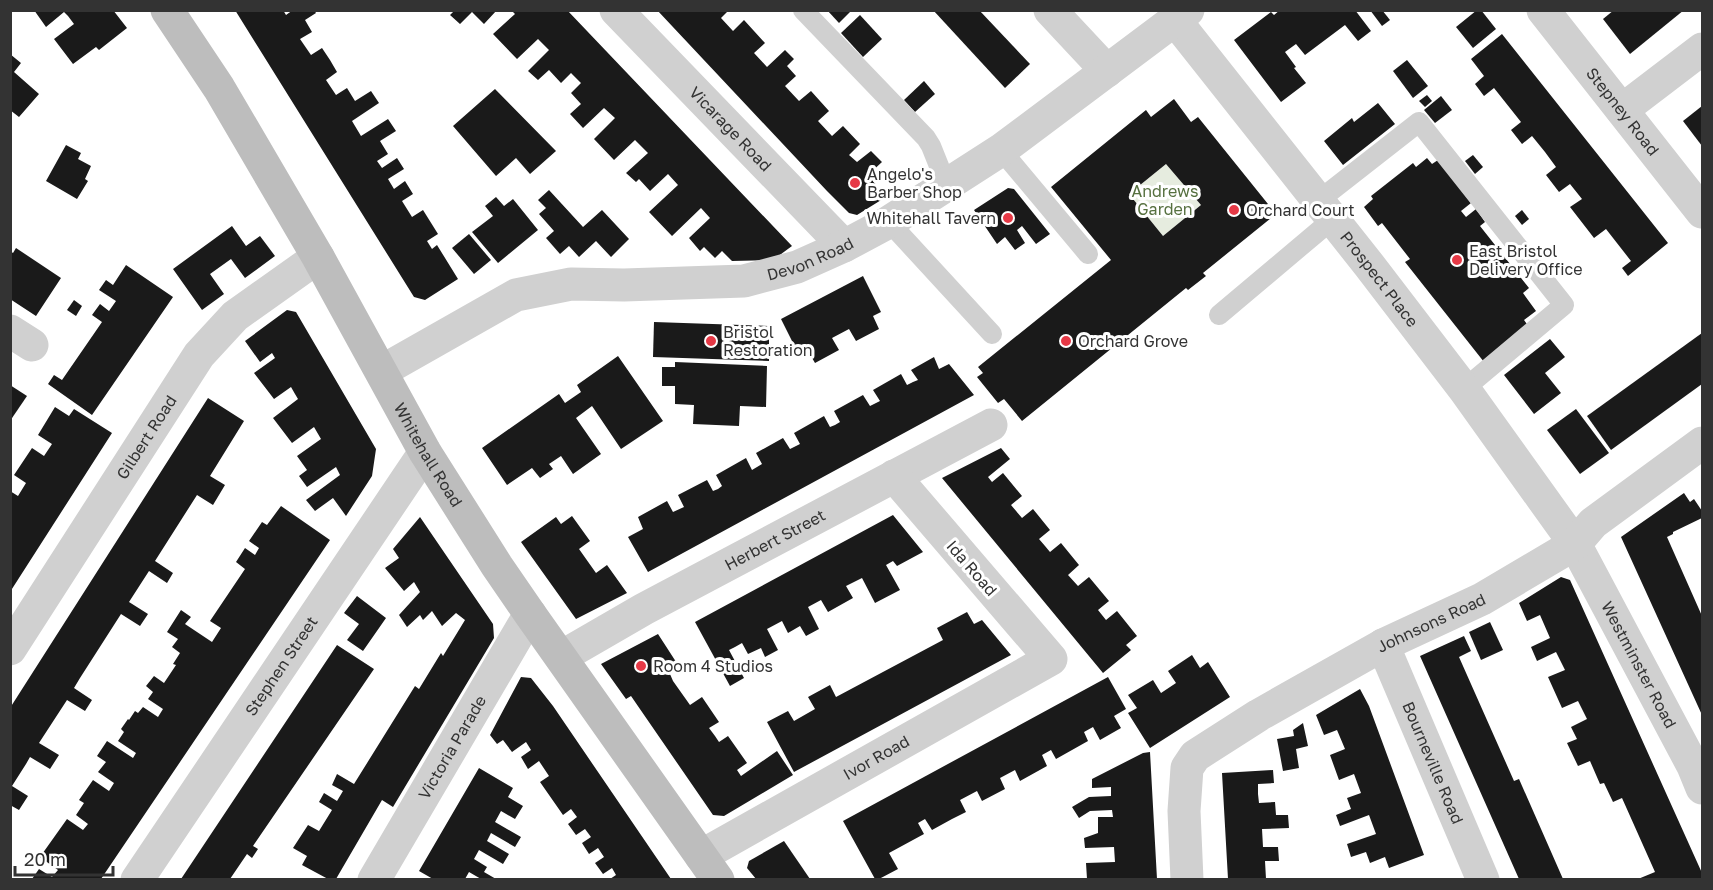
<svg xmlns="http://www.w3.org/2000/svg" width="1713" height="890" viewBox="0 0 1713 890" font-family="'Golos Text',sans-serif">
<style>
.green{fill:#e6ecdf}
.building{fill:#1a1a1a;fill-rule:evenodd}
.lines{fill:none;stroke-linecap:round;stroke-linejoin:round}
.service{stroke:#d0d0d0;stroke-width:20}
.minor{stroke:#d0d0d0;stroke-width:33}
.secondary{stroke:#bdbdbd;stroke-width:33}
.poi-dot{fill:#e63946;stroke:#fff;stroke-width:2}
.labels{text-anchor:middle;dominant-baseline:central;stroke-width:6;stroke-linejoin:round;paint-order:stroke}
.street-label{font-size:16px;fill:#333;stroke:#fff}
.poi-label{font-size:16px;fill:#333;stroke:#fff;text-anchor:start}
.park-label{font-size:16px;fill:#56703f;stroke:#fff}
</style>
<rect width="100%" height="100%" fill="#fff"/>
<!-- green -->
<polygon class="green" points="1166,164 1201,205 1163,236 1129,194"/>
<!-- building -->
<g class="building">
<polygon points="34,10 113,10 127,28 99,50 96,47 73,64 54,39 74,24 68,16 64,12 46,27"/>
<polygon points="235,10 283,10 286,15 293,10 314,10 316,13 305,20 312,32 300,39 311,55 322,48 330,60 337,72 326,80 336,95 347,88 355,101 371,91 379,103 352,121 361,136 388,119 396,131 380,141 388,154 377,161 382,168 397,158 404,169 388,179 394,189 405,181 413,194 402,201 412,217 423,210 438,234 427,241 432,249 437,245 458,279 425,300 414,297"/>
<polygon points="455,10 497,10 484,24 472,12 460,24 450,15"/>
<polygon points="511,10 567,10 792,246 773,260 732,261 722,251 715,258 704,247 700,251 689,238 710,218 701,208 672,236 649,212 678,185 668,174 650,191 639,179 636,182 626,173 648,153 635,140 614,160 594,139 615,118 604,108 583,128 570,114 581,104 571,93 581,83 571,73 561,83 549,70 538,80 528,71 549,50 538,39 517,59 493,34 515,14"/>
<polygon points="657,10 729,10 721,18 733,31 744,20 765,43 754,53 767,67 785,50 794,59 787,66 796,76 785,86 799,101 811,91 829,111 818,121 832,136 843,126 860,144 849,155 857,162 871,151 882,162 868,175 886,197 857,215 849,213 827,191"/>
<polygon points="827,10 852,10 839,23"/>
<polygon points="933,10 979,10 1030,64 1005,88"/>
<polygon points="1280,10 1355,10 1371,31 1358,41 1345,25 1305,55 1296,44 1285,52 1296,67 1294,68 1306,83 1281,102 1234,40 1271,12 1274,15"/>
<polygon points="1370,10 1382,10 1390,20 1382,26"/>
<polygon points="1477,10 1481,10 1496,29 1473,48 1456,27"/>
<polygon points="1614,10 1684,10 1630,54 1603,19"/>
<polygon points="860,15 882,39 863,57 841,33"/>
<polygon points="1502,34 1668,243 1628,276 1622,268 1631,261 1606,229 1594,238 1570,207 1582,199 1570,184 1559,192 1546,175 1556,167 1545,152 1532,136 1522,144 1511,130 1521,122 1494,88 1484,96 1475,84 1484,76 1471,59"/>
<polygon points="10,54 21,63 14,72 39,94 19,117 10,110"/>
<polygon points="1407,60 1428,86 1413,98 1393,71"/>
<polygon points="924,81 935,94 915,112 904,100"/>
<polygon points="495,89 556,151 530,174 516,158 496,176 453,126"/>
<polygon points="1427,95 1432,101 1425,107 1419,101"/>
<polygon points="1441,96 1452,110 1435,123 1424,110"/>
<path d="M1174,99L1191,122L1198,117L1276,214L1203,273L1206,276L1188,290L1186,288L1022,421L1004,399L998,403L977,377L983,373L978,367L1111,260L1051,187L1146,110L1151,117ZM1166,164L1201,205L1163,236L1129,194Z"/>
<polygon points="1378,103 1395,124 1343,165 1324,141 1352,118 1354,122"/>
<polygon points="1702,106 1702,146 1683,121"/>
<polygon points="66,145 81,153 78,159 91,166 85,179 88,181 77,199 46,181"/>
<polygon points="1473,155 1483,167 1475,174 1465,161"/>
<polygon points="1427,158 1432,164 1438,160 1471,203 1461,211 1466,217 1476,209 1485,222 1480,226 1529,288 1523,293 1536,311 1524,320 1529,327 1484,362 1405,262 1410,259 1382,223 1378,226 1364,207 1373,199 1371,196 1413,163 1416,167"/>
<polygon points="1008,188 1014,189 1050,234 1036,244 1022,226 1017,230 1025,243 1015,250 1005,237 997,244 974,210"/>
<polygon points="549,190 583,227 602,210 629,239 611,257 596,241 579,257 569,246 560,254 546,238 554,231 539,214 546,208 538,200"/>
<polygon points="496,197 504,206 513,199 538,230 498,263 472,232 493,216 485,206"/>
<polygon points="1522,210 1529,219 1522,225 1515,216"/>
<polygon points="232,226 246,246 260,236 275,256 245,278 231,259 210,274 224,294 202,310 173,269"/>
<polygon points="469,234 491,260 474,274 452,248"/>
<polygon points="16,248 61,278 36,316 10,299 10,251 13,253"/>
<polygon points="126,265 173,297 92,415 48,384 54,375 62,380 102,322 92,315 100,304 109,311 116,301 99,290 106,280 113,285"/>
<polygon points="863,276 881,312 873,316 879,329 856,341 849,329 832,338 839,350 815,363 808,351 799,355 781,319"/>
<polygon points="74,300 82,306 76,316 67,310"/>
<polygon points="287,310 296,312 376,449 372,476 346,516 333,498 315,511 306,500 340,475 336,467 307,487 299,476 307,470 297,456 321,439 314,427 292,443 273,418 298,399 295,394 291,387 274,399 254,373 275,358 272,353 260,362 245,341"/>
<polygon points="654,322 769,326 769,361 653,357"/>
<polygon points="1702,333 1702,384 1611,450 1587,416"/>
<polygon points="1550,339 1565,357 1545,373 1561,393 1534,414 1504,375"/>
<polygon points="618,356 663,421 621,449 592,406 576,418 601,454 573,474 561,456 549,464 553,469 540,478 532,468 507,485 482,448 559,394 565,403 581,392 577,385"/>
<polygon points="934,357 939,369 949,364 974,395 648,572 628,537 643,529 638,517 667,501 673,512 684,507 678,495 707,480 713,491 718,489 722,486 716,475 746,458 752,470 762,464 756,453 783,438 790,449 800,444 794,433 824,416 830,427 835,425 840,422 834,411 863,395 870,406 880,401 873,390 901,374 907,385 913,382 918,380 911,370"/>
<polygon points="675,362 767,366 766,407 740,406 739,426 693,424 694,405 675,404 675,386 662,386 662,367 675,367"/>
<polygon points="10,385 27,396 10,421"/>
<polygon points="208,398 244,421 210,476 225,485 213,505 197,495 155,561 173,573 167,583 149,571 129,602 148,614 140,626 121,614 80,678 74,688 92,700 85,711 67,700 39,743 59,755 50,769 30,757 26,764 12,786 28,796 19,810 10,805 10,708"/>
<polygon points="55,407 69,416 74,409 112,433 10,592 10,491 18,496 26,483 14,475 32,448 44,456 52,444 38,435"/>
<polygon points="1576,409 1609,453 1580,474 1547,430"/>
<polygon points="1001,448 1010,459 988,477 992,482 1003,473 1022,496 1011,505 1022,518 1033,509 1050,530 1039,539 1045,546 1050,552 1061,543 1079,565 1068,575 1078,586 1089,577 1109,601 1098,610 1106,620 1117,611 1137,636 1126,645 1131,650 1103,673 942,478"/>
<polygon points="1684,493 1690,502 1694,499 1702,511 1702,518 1673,532 1673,534 1667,537 1702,616 1702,715 1621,537"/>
<polygon points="281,506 330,540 101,879 32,879 39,869 52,877 58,870 40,857 67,819 83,830 88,824 76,815 84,803 79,800 93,780 109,791 114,783 98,772 106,762 97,756 107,741 133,758 136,753 118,741 124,732 121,729 128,719 129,720 135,711 138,713 143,707 158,717 163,709 148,699 153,692 146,686 154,676 164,683 176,665 173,664 180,653 172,647 178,639 167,632 181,610 191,617 185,624 212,642 221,628 210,621 245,569 236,562 245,548 255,555 259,548 249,541 262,522 267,525"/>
<polygon points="893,515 923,552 897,566 893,561 886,565 900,590 875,603 862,578 846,586 853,598 828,612 821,600 808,607 819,629 806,636 800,626 788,633 782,621 767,629 778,650 765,657 761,648 748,654 742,643 735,647 729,650 744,678 730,686 695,622"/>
<polygon points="572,516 590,541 579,549 596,573 607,565 627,593 576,619 521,542 556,517 561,524"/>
<polygon points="420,517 493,624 494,638 393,807 382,800 336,879 328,879 302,865 307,856 293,848 308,825 319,831 332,810 319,802 324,793 337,801 343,791 332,785 337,774 354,784 415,686 419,689 441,653 443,656 465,620 456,613 442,626 432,611 423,620 420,615 407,627 399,615 420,592 414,582 404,591 385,568 399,558 393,549"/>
<polygon points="1561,577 1570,580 1702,873 1702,879 1638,879 1655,872 1622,798 1613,802 1604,783 1600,784 1590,761 1578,766 1567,743 1577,739 1571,727 1587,719 1578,701 1562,708 1548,677 1565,670 1556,652 1537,661 1531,647 1550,638 1540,615 1527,621 1519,603"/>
<polygon points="357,596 386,618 363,651 347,640 359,624 344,613"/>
<polygon points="967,612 974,624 982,620 1011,655 794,772 767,722 788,711 794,721 815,709 808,697 830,685 836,697 943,640 937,628"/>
<polygon points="1490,622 1503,650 1481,660 1469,632"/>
<polygon points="658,634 680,668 670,674 673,681 690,705 702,697 719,722 709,728 715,736 719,742 728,736 747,763 737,770 741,776 777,751 793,775 724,816 713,815 631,696 626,699 601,664"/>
<polygon points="1464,636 1471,651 1459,657 1514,781 1519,779 1563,879 1519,879 1420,656"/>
<polygon points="337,645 374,669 253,846 258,849 252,858 247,854 230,879 181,879"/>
<polygon points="1192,655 1200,668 1208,662 1230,697 1150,748 1128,713 1137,708 1128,695 1153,680 1161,693 1176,683 1168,671"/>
<polygon points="521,677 531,678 553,706 671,879 610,879 616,875 612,868 603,874 595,863 604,857 598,848 589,854 582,843 591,837 585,829 576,835 568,824 577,817 571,809 563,815 540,782 549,776 539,761 528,769 521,757 531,750 526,742 512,752 503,740 497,744 490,735"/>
<polygon points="1108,677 1126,709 1114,716 1121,728 1100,740 1093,727 1084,732 1088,741 1056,759 1051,750 1042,755 1047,766 1020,781 1015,770 1000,778 1005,789 982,801 977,791 960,800 966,812 952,819 932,830 925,819 918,823 924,834 889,853 898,869 879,879 875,879 843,821"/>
<polygon points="1360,689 1369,706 1424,855 1389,868 1385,857 1370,863 1366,852 1351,857 1347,844 1376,834 1369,815 1340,826 1336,815 1351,809 1347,798 1361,793 1354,774 1339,780 1330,755 1345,749 1337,730 1324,735 1316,715"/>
<polygon points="1303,723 1308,746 1296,749 1299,768 1283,771 1277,739 1294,736 1293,730"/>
<polygon points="1150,752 1157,879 1087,879 1086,863 1115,862 1114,847 1085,848 1084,838 1098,833 1098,817 1113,817 1112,810 1090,811 1079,818 1072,807 1089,797 1111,796 1111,787 1092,788 1092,779 1143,753"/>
<polygon points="479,768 513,788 508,797 523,806 515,819 501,811 495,822 521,837 515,847 491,833 487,841 509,854 503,864 479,850 474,859 487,867 484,872 496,879 481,879 469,872 465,879 433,879 419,871"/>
<polygon points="1273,770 1274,783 1258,784 1258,794 1259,803 1275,802 1276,815 1288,815 1289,828 1262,829 1263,847 1278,847 1279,861 1265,861 1266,879 1228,879 1222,773"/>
<polygon points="784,841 810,879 756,879 747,868 749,861"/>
</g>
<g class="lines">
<!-- service -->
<g class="service">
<polyline points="803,10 926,138 931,146 947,186"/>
<polyline points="1001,150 1088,254"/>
<polyline points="1318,201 1419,122 1564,305 1464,389"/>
<polyline points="889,222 992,334"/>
<polyline points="1219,315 1333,219"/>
</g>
<!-- minor -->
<g class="minor">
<path id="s1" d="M616,10L844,246"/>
<polyline points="1050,10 1107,71"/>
<path id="s2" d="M1543,10L1702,212"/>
<path id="s3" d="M1175,20L1369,265L1464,389L1575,544L1693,766L1702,788"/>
<polyline points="1622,110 1702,49"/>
<polyline points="10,331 32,345"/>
<path id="s4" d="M382,371L516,295L571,284L624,285L744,281L797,267L844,246L889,222L1001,150L1188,10"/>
<path id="s5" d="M1383,645L1483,880"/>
<path id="s6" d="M10,649L199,355L235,316L318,257"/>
<path id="s7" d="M561,657L644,609L991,425"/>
<path id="s8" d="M701,856L1051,659L894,476"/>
<path id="s9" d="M137,880L425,452"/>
<path id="s10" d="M374,880L530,614"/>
<path id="s11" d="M1187,880L1184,811L1187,768L1195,756L1259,715L1383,645L1482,599L1575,544L1593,523L1702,443"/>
</g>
<!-- secondary -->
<path class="secondary" id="s12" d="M167,10L219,88L318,257L425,452L497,566L530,614L718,880"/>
</g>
<!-- markers -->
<g class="poi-dot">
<circle cx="855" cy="183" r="6"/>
<circle cx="1234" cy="210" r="6"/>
<circle cx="1008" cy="218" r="6"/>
<circle cx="1457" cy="260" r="6"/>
<circle cx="711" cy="341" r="6"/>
<circle cx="1066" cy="341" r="6"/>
<circle cx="641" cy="666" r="6"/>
</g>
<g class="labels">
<!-- street labels -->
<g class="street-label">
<text stroke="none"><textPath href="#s2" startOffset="129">Stepney Road</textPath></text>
<text stroke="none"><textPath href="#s1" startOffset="165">Vicarage Road</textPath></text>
<text stroke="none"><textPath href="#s4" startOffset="453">Devon Road</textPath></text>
<text stroke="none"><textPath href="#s3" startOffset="330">Prospect Place</textPath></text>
<text stroke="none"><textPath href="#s6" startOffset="252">Gilbert Road</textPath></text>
<text stroke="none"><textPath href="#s12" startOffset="516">Whitehall Road</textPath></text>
<text stroke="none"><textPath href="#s7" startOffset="244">Herbert Street</textPath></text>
<text transform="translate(972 568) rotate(49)">Ida Road</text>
<text stroke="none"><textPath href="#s11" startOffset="398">Johnsons Road</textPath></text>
<text stroke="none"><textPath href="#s9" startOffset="258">Stephen Street</textPath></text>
<text stroke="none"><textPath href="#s3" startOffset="796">Westminster Road</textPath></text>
<text stroke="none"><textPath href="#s10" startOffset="154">Victoria Parade</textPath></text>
<text stroke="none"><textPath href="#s8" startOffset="201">Ivor Road</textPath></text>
<text stroke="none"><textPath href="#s5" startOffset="128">Bourneville Road</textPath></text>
</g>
<!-- poi labels -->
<g class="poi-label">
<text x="867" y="174">Angelo's<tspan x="867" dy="18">Barber Shop</tspan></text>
<text x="1246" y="210">Orchard Court</text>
<text x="996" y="218" text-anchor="end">Whitehall Tavern</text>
<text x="1469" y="251">East Bristol<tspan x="1469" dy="18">Delivery Office</tspan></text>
<text x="723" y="332">Bristol<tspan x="723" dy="18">Restoration</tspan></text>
<text x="1078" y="341">Orchard Grove</text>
<text x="653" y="666">Room 4 Studios</text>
</g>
<!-- park labels -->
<g class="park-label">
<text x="1165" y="191">Andrews<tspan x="1165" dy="18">Garden</tspan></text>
</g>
</g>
<!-- border -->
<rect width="1713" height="890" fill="none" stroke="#333333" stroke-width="24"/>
<!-- scale -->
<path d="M15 866v9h98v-9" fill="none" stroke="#333333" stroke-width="3"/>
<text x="24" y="866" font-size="18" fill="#333333" stroke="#ffffff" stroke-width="4.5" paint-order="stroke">20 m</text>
</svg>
